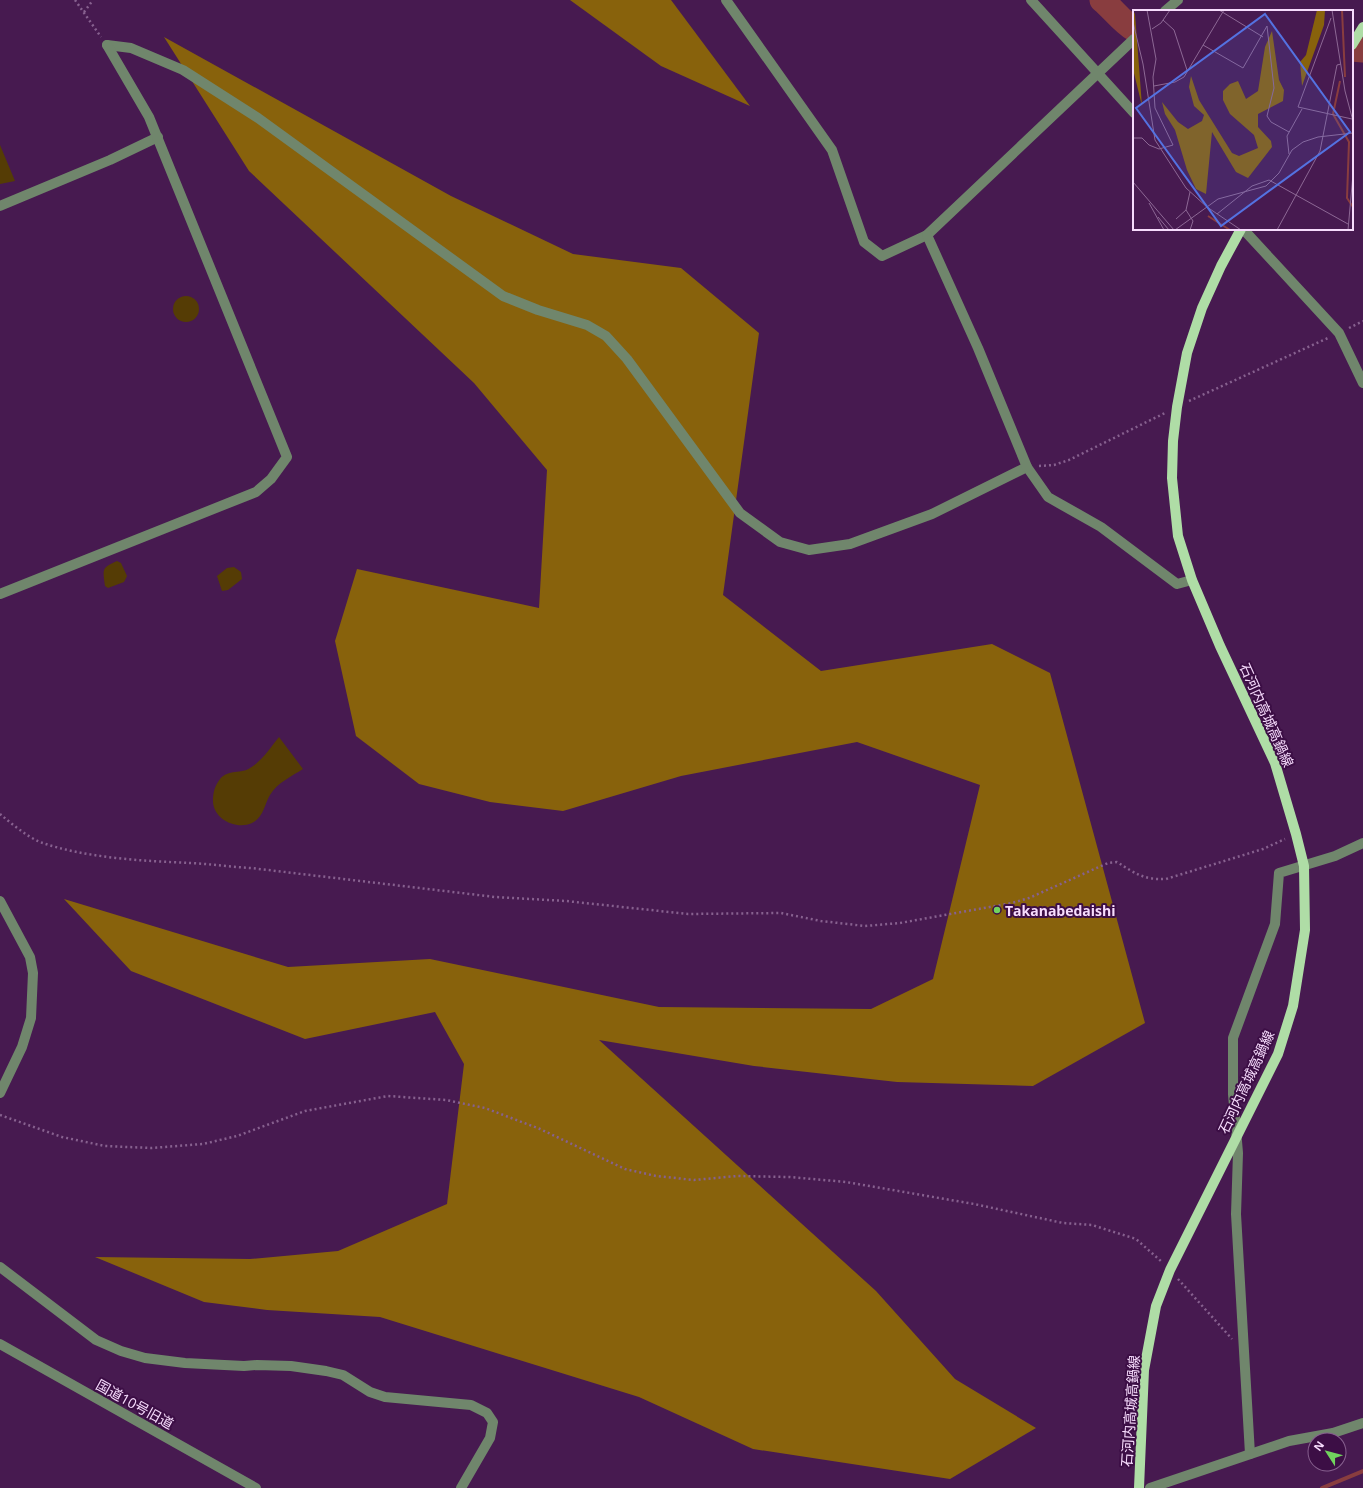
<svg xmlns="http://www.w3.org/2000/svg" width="1363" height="1488" viewBox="0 0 1363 1488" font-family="'Open Sans','Noto Sans JP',sans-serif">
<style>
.green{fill:#553c05}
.forest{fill:#88620c}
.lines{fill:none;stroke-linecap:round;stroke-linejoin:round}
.stream{stroke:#893d3f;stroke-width:4}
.river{stroke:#893d3f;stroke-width:25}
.path{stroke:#87618f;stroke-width:2.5;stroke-dasharray:2 3;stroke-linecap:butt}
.minor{stroke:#70866c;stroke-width:10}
.major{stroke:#afdda6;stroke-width:10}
.poi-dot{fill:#71d35e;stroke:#3c0e45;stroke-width:1.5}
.labels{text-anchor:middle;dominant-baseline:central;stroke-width:4;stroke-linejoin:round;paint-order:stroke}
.street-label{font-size:14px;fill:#f7dcfd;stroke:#3c0e45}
.poi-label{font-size:14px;font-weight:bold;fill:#f7dcfd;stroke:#3c0e45;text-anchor:start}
.inset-river{fill:none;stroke:#893d3f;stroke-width:2}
.inset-road{fill:none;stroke:#8d6895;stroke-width:1}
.view{fill:#5472e1;fill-opacity:0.15;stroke:#5472e1;stroke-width:2}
.inset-edge{fill:none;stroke:#f7dcfd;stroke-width:2}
</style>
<rect width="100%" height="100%" fill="#471a50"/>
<!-- green -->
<g class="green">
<polygon points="0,145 15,181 0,184"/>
<circle cx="186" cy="309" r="13"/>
<path d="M117,561L121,563L127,576L124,582L108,588L105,586C103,569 101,568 117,561Z"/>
<polygon points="234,567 241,572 242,579 228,590 222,591 217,576 227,568"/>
<path d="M279,737L303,769C292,776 277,783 270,795C264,805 264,817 252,823C237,830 214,820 213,802C213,793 214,787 220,779C228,769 242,774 250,768C262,761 270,748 279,737Z"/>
</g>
<!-- forest -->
<g class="forest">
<polygon points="570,0 671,0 750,106 661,66"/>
<polygon points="164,37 451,196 573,254 681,268 759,333 723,595 821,671 992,644 1050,673 1145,1023 1033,1086 897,1082 754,1066 599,1040 876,1291 955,1379 1036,1428 950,1479 753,1449 639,1397 380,1317 267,1310 204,1302 95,1257 250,1259 338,1251 447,1204 464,1064 435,1012 305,1039 131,971 64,899 288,967 430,959 659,1007 871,1009 933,979 980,785 857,742 681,776 563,811 490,802 419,784 356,736 335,641 357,569 539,608 547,470 474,383 249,171"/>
</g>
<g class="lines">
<!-- stream -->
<polyline class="stream" points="1322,1488 1363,1471"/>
<!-- river -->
<g class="river">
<path d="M1102,0C1113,9 1122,22 1134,29"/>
<polyline points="1352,49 1363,50"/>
</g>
<!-- path -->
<g class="path">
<polyline points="75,0 101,37"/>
<polyline points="84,12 93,0"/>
<polyline points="1349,328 1363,321"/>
<polyline points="1189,401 1328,338"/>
<polyline points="1039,466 1054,465 1069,460 1165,413"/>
<path d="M0,814C12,824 26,836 40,842C84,858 144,861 190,863C211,864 231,867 251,868L495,897L566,901L688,914L781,913L821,921L865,926L900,923L1012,903L1029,898L1108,863L1117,862C1136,874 1144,880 1166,879L1263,849L1285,839"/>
<polyline points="0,1115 62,1137 105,1146 151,1148 203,1144 237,1136 305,1111 388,1096 446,1100 485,1108 540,1129 625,1169 656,1176 694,1180 737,1176 790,1177 846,1182 974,1204 1063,1223 1092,1225 1136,1239 1162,1262"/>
<polyline points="1178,1279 1232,1339"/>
</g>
<!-- minor -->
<g class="minor">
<polyline points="726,0 832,150 864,242 882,256 927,235 1134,39"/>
<polyline points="1031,0 1134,113"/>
<polyline points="1165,11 1178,0"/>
<polyline points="107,45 131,48 183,70 258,118 503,296 538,310 587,325 606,336 627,359 740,513 780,542 809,550 850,544 932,514 1027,467"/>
<polyline points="0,206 110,160 158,137"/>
<polyline points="1243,229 1339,333 1363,383"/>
<polyline points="927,235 978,348 1027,467 1048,497 1101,527 1177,584 1192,580"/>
<polyline points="0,594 256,492 271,479 287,457 149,117 107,45"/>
<polyline points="0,901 30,957 33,973 31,1018 22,1047 0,1093"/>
<polyline points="0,1267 96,1340 121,1351 145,1358 185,1363 244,1366 257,1365 291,1366 326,1371 343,1375 370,1392 385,1397 471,1405 487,1413 493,1422 490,1438 461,1488"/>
<polyline points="0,1344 256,1488"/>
<polyline points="1250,1454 1236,1214 1238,1153 1233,1094 1233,1038 1275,924 1279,873 1335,856 1363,843"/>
<polyline points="1150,1488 1289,1441 1333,1433 1363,1423"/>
</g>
<!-- major -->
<g class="major">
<polyline points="1352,45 1363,27"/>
<polyline points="1139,1488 1144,1370 1156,1306 1170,1270 1278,1054 1293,1006 1305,930 1304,866 1296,834 1275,763 1220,646 1192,580 1178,536 1172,478 1173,441 1177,407 1187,353 1202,308 1221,266 1241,229"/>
</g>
</g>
<!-- markers -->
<circle class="poi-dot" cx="997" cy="910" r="4"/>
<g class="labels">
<!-- street labels -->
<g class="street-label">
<text transform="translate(1267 715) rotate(66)">石河内高城高鍋線</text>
<text transform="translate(1246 1082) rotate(-65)">石河内高城高鍋線</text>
<text transform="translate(135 1404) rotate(29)">国道10号旧道</text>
<text transform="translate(1130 1411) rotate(-86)">石河内高城高鍋線</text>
</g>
<!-- poi labels -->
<g class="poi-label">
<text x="1005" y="910">Takanabedaishi</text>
</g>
</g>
<!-- overview -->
<g transform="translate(1133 10)">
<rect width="220" height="220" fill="#471a50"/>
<path d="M0,0L2,4L9,96L0,59ZM184,0H192L191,15L169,76L167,52L173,45ZM139,21L146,70L151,80L150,91L125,104V117L138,131L139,137L115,168L103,162L79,122L73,184L63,179L54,160L42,120L32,104L29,92L45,112L55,119L69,111L71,105L61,96L56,77L58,66L66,90L99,143L106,146L125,138L121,125L97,104L90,90V81L97,74L105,71L113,89L125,81L132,37Z" fill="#88620c"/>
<path class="inset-river" d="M209,0L212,67M207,71L200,104L216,132L214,188L220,197M75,206L97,220"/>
<path class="inset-road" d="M86,0L130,27M199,0L212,81L220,111M198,8L165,97L219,109M30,10L41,20L54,60M0,12L10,54L22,130L53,178L74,197L108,220M134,16L141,78L134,106L138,112L156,122M19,19L28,13L37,0M70,35L110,58L134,16M220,74V96M21,76L42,72L51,67L91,0M0,128H9L16,135L26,139L40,135L22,98L20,67L23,49L14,0M156,144L154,126L169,99M0,172L41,220M16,193L31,220M84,204L119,176L136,170L215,214M25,207L36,220M43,209L53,200M42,220L85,189L133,176L146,163L159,140L170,132L185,127L220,123M57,220L60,211L53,200L57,182M144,220L187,141L204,55L208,54M215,220L220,164"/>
<path class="view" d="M132,4L217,122L88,216L3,98Z"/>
<rect width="220" height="220" class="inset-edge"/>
</g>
<!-- north arrow -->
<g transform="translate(1327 1452) rotate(306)"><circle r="19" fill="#3c0e45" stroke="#87608f"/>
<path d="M0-3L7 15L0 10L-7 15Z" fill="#71d35e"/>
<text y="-6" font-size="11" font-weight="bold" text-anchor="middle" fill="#f7dcfd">N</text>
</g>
</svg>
